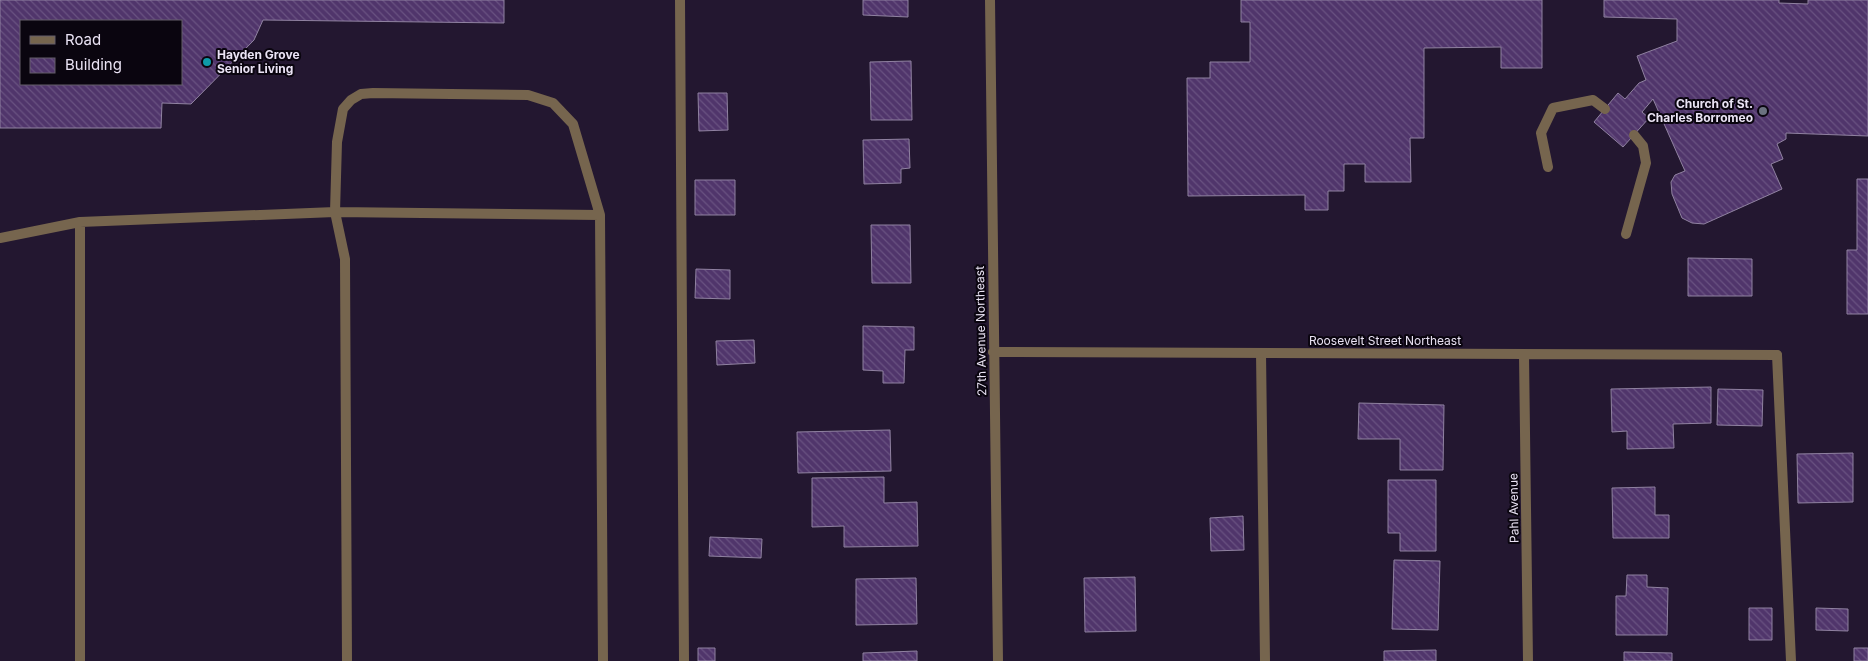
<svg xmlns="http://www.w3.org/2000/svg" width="1868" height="661" viewBox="0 0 1868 661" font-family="Inter,sans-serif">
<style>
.building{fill:url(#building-back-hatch);stroke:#9082a1;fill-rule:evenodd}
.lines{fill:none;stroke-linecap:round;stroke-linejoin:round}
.lane{stroke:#76654e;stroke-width:10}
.street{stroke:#76654e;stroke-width:10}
.culture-dot{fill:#0f9aa8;stroke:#0a050f;stroke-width:2}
.worship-dot{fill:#6b7280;stroke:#0a050f;stroke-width:2}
.labels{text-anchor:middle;stroke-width:4;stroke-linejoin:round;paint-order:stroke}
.poi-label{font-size:12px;font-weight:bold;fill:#eae3f4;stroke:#0a050f;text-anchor:start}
.street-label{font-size:12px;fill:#eae3f4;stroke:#0a050f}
</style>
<defs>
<pattern id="building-back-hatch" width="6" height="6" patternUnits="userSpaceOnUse" patternTransform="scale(1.25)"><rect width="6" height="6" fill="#50356b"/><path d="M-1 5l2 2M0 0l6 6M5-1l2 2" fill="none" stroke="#695281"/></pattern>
</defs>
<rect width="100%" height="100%" fill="#231730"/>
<path class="building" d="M0 0H504V23L263 20 254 40 191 104 162 103 161 128H0ZM21 21H181V84H21Z
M863 0H908V17L863 15Z
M1241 0H1542V68H1501V47L1424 48V138H1410L1411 182H1365V164H1344V191H1328V210H1305V195L1188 196 1187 78H1210V62H1250V22H1241Z
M1604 0H1779V3L1808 4V0H1868V136L1786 133V139L1777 144 1783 159 1771 164 1782 189 1704 224 1692 223 1682 218 1672 194 1671 182 1675 175 1685 171 1653 99 1642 112 1649 118 1623 147 1594 122 1618 93 1625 99 1639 83 1646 80 1637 56 1677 41V19L1604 17Z
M911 61 912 120H871L870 62Z
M698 93H727L728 130 699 131Z
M909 139 910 168 901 169V183L864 184 863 140Z
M1857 179H1868V314H1847V250H1857Z
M695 180H735V215H695Z
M871 225H910L911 283H872Z
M1688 258 1752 259V296H1688Z
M696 269 730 270V299L695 298Z
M863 326 914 327V350H905L904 383H883V371L863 370Z
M754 340 755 363 717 365 716 341Z
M1711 387V423L1673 424 1674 448 1627 449V431L1612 432 1611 389Z
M1718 389 1763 390 1762 426 1717 425Z
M1359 403 1444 405 1443 470H1400V439H1358Z
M890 430 891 471 798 473 797 432Z
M1853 453V502L1798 503 1797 454Z
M884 477V503L917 502 918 546 844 547V526L812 527V478Z
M1388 480H1436V551H1400V533H1388Z
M1655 487V515H1669V538H1613L1612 488Z
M1243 516 1244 550 1211 551 1210 518Z
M710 537 762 539 761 558 709 556Z
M1394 560 1440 561 1438 630 1392 629Z
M1627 575H1647V587L1668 588 1667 635H1616V596H1626Z
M1135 577 1136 631 1085 632 1084 578Z
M916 578 917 624 856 625V579Z
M1749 608H1772V640H1749Z
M1816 608 1848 609V631L1816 630Z
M698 648H715V661H698Z
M1854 648H1868V661H1854Z
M1436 650V661H1384V651Z
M917 651V661H863V653Z
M1624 652 1672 653V661H1624Z"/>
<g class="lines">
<path class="lane" d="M680 0 684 661
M1548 167 1541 133 1553 108 1593 100 1605 109
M80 222V661
M1626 234 1646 163 1643 146 1634 135
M0 238 80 222 335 212 600 215
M1261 353 1265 661
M1777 355 1791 661
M347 661 345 259 335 212 337 142 343 109 351 100 361 94 373 93 528 95 553 103 573 124 600 215 603 661"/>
<path class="street" d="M990 0 998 661
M993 352 1777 355
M1524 355 1528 661"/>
</g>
<circle class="culture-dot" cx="207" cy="62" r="5"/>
<circle class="worship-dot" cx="1763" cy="111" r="5"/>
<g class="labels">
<g class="poi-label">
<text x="217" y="59">Hayden Grove<tspan x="217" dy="14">Senior Living</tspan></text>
<text x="1753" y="108" text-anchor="end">Church of St.<tspan x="1753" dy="14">Charles Borromeo</tspan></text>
</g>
<g class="street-label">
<text transform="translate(981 331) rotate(-91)" y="4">27th Avenue Northeast</text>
<text x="1385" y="345">Roosevelt Street Northeast</text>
<text transform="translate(1514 508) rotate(-91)" y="4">Pahl Avenue</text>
</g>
</g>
<rect x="20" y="20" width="162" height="65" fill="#0a050f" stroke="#645e6b"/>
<rect x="30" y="36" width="25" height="8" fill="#76654e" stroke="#645e6b"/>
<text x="65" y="45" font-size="15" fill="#eae3f4">Road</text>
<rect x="30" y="58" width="25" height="15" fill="url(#building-back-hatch)" stroke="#645e6b"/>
<text x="65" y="70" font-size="15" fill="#eae3f4">Building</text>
</svg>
